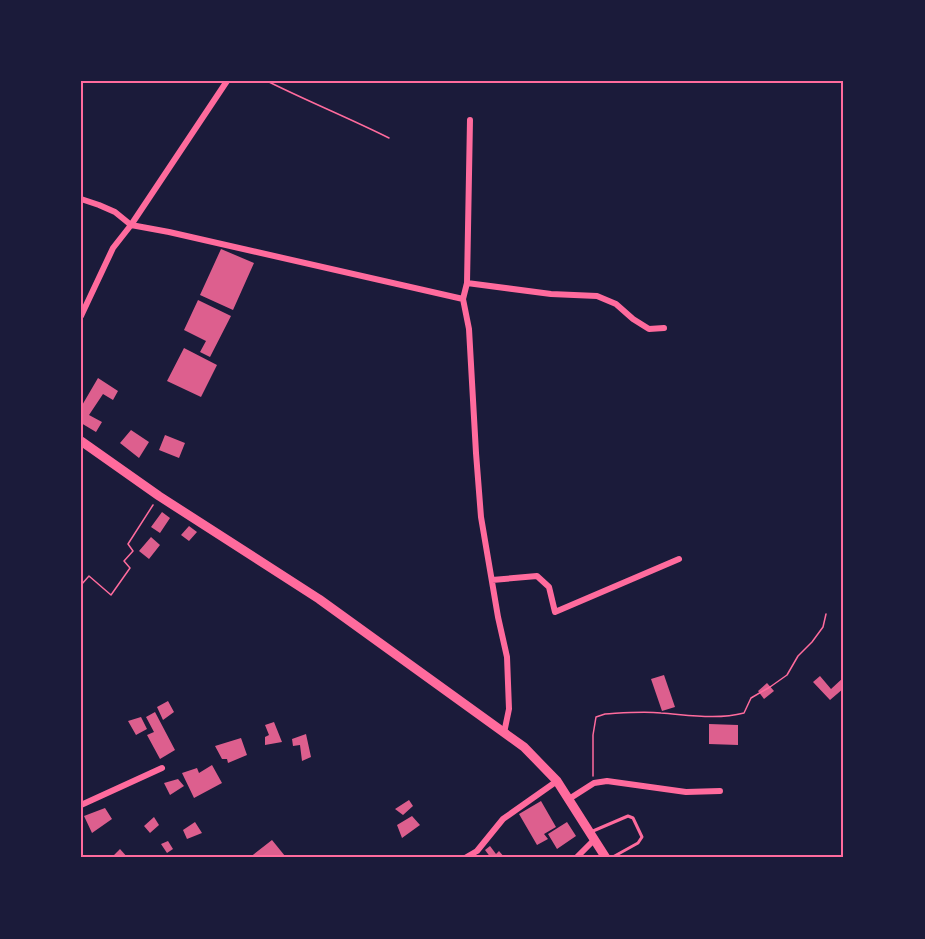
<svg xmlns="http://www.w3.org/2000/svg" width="925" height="939" viewBox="0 0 925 939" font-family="Figtree,sans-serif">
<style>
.building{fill:#dd5f8e}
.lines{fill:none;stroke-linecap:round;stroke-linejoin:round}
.path{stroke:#ff6b9d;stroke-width:1.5}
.service{stroke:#ff6b9d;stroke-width:3}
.minor{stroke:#ff6b9d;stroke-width:6}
.primary{stroke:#ff6b9d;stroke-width:9}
.neatline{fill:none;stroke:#ff6b9d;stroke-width:2}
</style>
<rect width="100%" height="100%" fill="#1b1b3a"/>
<path class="building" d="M221 249 254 263 233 310 200 295Z
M198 300 231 316 210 357 200 352 206 341 184 330Z
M184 348 217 365 201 397 167 381Z
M98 378 118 391 113 400 103 394 89 415 102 422 96 432 81 423V407Z
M131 430 149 442 139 458 120 443Z
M165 435 185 443 179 458 159 450Z
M162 512 170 518 160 533 151 527Z
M189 526 197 532 189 541 181 535Z
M151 537 160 545 149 559 139 551Z
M664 675 675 707 662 711 651 679Z
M820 676 831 689 844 677V688L830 700 813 682Z
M767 683 774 691 764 699 758 691Z
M168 701 174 712 163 720 157 707Z
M155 712 175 750 160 759 147 735 154 732 146 717Z
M141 717 147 729 136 735 128 721Z
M274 722 282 742 265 745V737L269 735 265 725Z
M709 724 738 725V745L709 744Z
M306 734 311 757 302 761 300 745 293 746 292 739Z
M241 738 247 755 228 763 227 759H222L215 746Z
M212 765 222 783 194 798 182 773 197 768 199 773Z
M178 779 184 786 170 795 164 783Z
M409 800 413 806 403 815 395 809Z
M541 801 556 827 544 834 548 839 537 845 519 814Z
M105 808 112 819 92 833 84 816Z
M412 816 420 825 402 838 397 825Z
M154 817 159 825 150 833 144 826Z
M195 822 202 833 187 839 183 830Z
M567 822 576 836 557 849 548 834Z
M272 840 285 856 284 858H272L270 856 268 858H249Z
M168 841 173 849 167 853 161 844Z
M490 846 496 854 499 851 505 858H491L485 850Z
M120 849 128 858H111Z"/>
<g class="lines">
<path class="path" d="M267 81C307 101 349 118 389 138
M81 585 89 576 111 595 130 568 124 561 133 551 128 544 153 505
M593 776V735L596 717 605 714C623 713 642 711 661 713 689 715 717 720 744 713L751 698 770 687 787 675 798 656 812 642 823 627 826 614"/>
<path class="service" d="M593 831 628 816 633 818 642 837 638 843 611 858"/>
<path class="minor" d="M470 120 467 283 463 299 469 329 476 453 481 517 498 617 507 657 509 709 504 733
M81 199 99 205 115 212 131 225 169 232 463 299
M467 283 551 294 597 296 616 304 633 319 649 329 664 328
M81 316 113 248 131 225 227 81
M492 580 537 576 549 587 555 612 679 559
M569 799 594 783 607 781 686 792 720 791
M81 805 162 768
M465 858 477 851 503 819 557 781
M576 858 595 839"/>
<path class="primary" d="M81 441 159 496 319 599 524 747 557 781 606 858"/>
</g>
<rect width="925" height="939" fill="none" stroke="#1b1b3a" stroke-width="165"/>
<rect x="82" y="82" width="760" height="774" class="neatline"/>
</svg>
